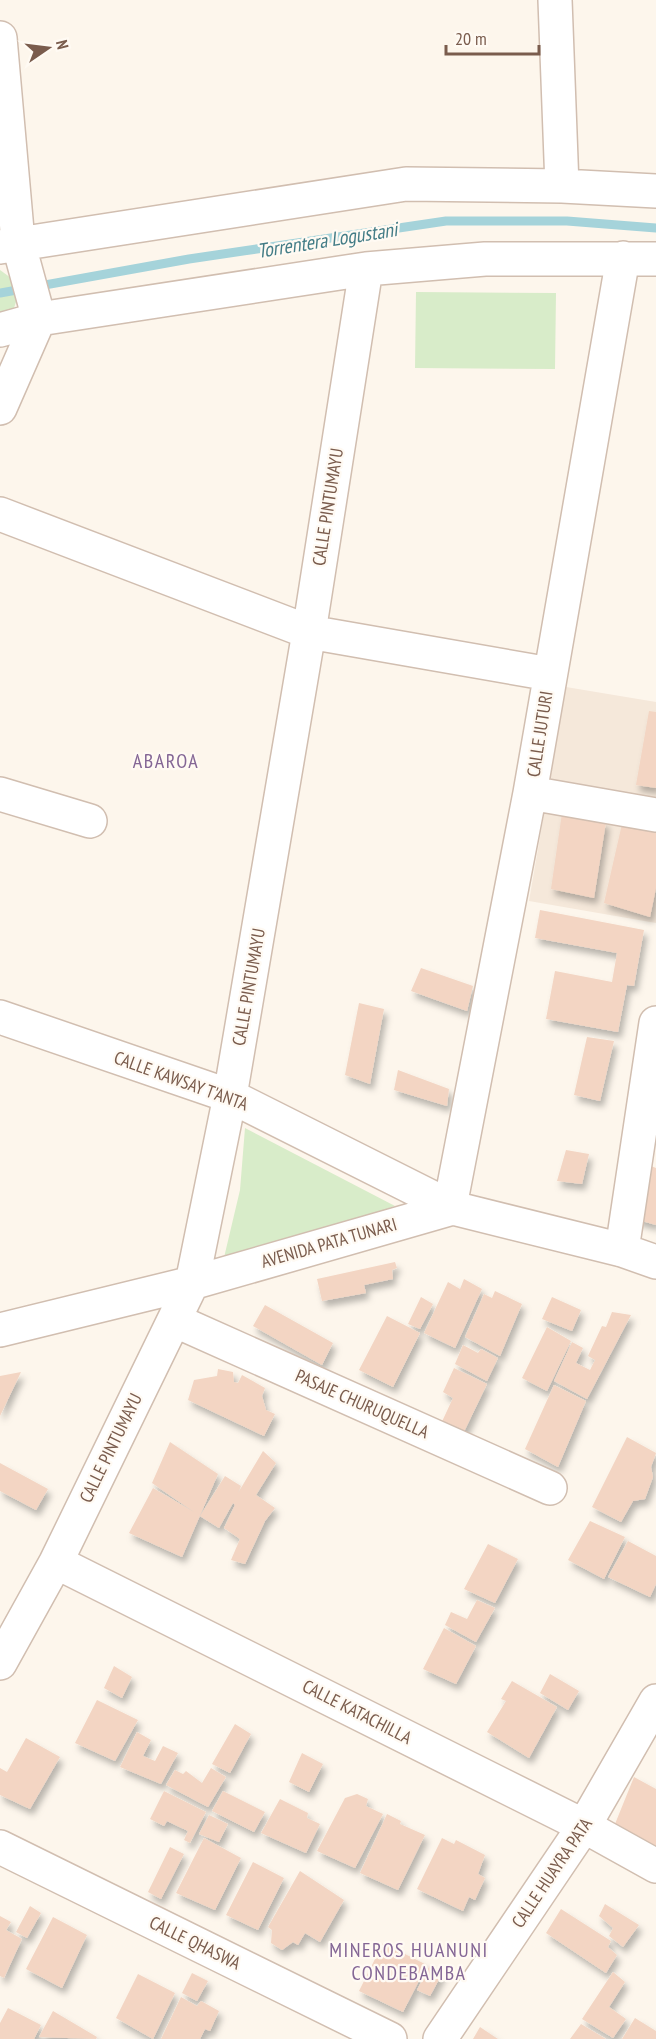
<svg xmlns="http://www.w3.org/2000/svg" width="656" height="2039" viewBox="0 0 656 2039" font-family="'PT Sans Narrow',sans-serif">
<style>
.residential{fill:#f5e8da}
.green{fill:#d8ecc9}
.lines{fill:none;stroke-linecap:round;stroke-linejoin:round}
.stream{stroke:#a5d3da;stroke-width:9}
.building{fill:#f3d5c3;filter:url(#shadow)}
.minor-casing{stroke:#d1beb0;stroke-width:36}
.minor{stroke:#fff;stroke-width:33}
.labels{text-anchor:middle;stroke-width:4.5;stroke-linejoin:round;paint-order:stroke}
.street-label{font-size:18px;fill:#7a5c4d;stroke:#fffaf3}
.water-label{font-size:20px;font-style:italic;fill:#437c86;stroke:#fffaf3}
.neighbourhood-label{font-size:20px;letter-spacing:1.5px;fill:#846695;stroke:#fffaf3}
</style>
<defs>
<filter id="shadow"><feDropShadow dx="3.5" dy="6" stdDeviation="3" flood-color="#0004"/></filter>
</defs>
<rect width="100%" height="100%" fill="#fdf6ec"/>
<path class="residential" d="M566 687 656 702V923L529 901Z"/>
<path class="green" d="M0 270 11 278 17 299 12 314 0 318Z
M416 292 556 293 555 369 415 368Z
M245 1128 395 1206 222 1266 240 1190Z"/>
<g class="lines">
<path class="stream" d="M0 293 189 259 446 221H567L656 228"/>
</g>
<path class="building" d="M649 711 656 712V788L636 785Z
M562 813 606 822 594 898 551 889Z
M622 824 656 831V888L650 917 604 903Z
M540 910 644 930 634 986 627 985 618 1032 546 1019 555 971 612 982 617 953 535 938Z
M421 968 473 986 467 1011 411 991Z
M359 1003 384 1009 370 1084 345 1075Z
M587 1037 614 1041 600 1101 574 1095Z
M398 1070 449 1089 447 1106 394 1090Z
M566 1150 589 1154 582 1184 557 1181Z
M651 1166 656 1168V1225L635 1219Z
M395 1262 397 1268 392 1270 393 1279 364 1285 366 1293 322 1301 317 1279Z
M464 1279 482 1289 455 1348 424 1333 448 1282 460 1289Z
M495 1291 522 1304 500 1356 465 1337 484 1294 492 1298Z
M421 1297 433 1304 420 1329 408 1324Z
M552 1297 581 1310 572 1331 542 1319Z
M265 1305 333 1343 322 1365 253 1326Z
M612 1312 631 1315 587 1399 554 1381 572 1342 583 1348 576 1363 590 1370 595 1360 588 1356 602 1326 606 1327Z
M387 1316 420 1333 393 1387 359 1370Z
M547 1327 571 1341 547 1391 522 1378Z
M463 1345 478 1353 481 1349 498 1358 487 1381 455 1364Z
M454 1368 487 1384 460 1440 439 1428 453 1398 443 1392Z
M218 1369 233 1372 234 1382 238 1383 242 1375 265 1388 262 1396 266 1410 275 1414 264 1436 188 1400 194 1380 217 1376Z
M21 1372 0 1416V1376Z
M554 1385 586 1401 558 1467 525 1449Z
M627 1437 656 1453 651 1467 653 1477 645 1499 633 1501 621 1522 592 1507Z
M170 1442 218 1474 182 1557 129 1533 153 1488 194 1512 152 1483Z
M263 1451 276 1463 256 1495 275 1508 265 1521 245 1564 231 1560 240 1539 224 1528 235 1505 233 1503 219 1528 200 1516 225 1476 241 1486 238 1493Z
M0 1463 48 1489 36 1510 0 1491Z
M590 1521 625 1537 604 1579 568 1560Z
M628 1541 656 1556V1584L650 1597 608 1577Z
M488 1544 518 1559 495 1603 464 1589Z
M477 1600 495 1608 476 1642 445 1625 451 1612 467 1619Z
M444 1628 476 1646 456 1684 423 1669Z
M114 1666 132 1677 122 1698 104 1688Z
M550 1674 579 1691 568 1710 540 1693Z
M512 1681 557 1707 529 1758 487 1732 506 1701 501 1699Z
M97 1700 138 1720 115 1761 75 1743Z
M235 1724 251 1734 230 1773 212 1764Z
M137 1732 151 1740 143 1756 155 1761 163 1746 178 1753 161 1784 120 1767Z
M26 1738 60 1757 30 1809 0 1795V1768L7 1772Z
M302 1753 323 1764 309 1792 289 1782Z
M211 1768 226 1777 208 1807 166 1785 175 1770 183 1774 186 1771 202 1783Z
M634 1777 656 1789V1847L615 1824Z
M164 1791 206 1812 190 1843 184 1840 188 1831 167 1821 164 1826 150 1819Z
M223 1791 265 1812 254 1832 212 1811Z
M357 1794 368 1799 366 1806 383 1814 355 1868 317 1851 345 1798Z
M280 1799 308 1813 307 1818 320 1824 306 1853 261 1833Z
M387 1814 401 1821 400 1824 425 1835 398 1890 360 1873Z
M209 1815 228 1824 219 1842 199 1834Z
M204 1838 241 1858 215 1910 176 1893Z
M442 1838 454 1844 456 1840 485 1855 478 1874 485 1878 475 1900 469 1897 463 1911 417 1889Z
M170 1847 184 1854 161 1899 148 1892Z
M253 1862 284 1878 258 1930 226 1915Z
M300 1871 344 1900 320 1942 305 1933 298 1945 293 1942 282 1950 271 1943 272 1930 268 1927Z
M605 1904 639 1925 623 1947 609 1936 613 1928 599 1916Z
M30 1906 41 1913 27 1938 16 1932Z
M561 1909 611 1941 608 1947 617 1955 606 1973 546 1933Z
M0 1916 11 1922 6 1930 22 1939 4 1978 0 1976Z
M53 1917 87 1935 62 1988 26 1969Z
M383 1943 427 1965 403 2012 359 1991Z
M430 1965 443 1972 430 1996 417 1990Z
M613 1972 625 1982 609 2007 626 2019 613 2038 582 2019Z
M192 1973 208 1981 197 2001 182 1993Z
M138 1974 175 1993 153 2039 116 2018Z
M181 1997 197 2006 201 2001 219 2011 210 2031 205 2029 200 2039H161Z
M8 2008 41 2025 34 2039H0V2023Z
M53 2011 97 2037 96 2039 39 2037Z
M635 2018 656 2031V2039H622Z
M581 2024 606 2039H570Z
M480 2027 498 2039H473Z"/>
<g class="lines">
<defs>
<path id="minor" d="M555 0 562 186
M0 38 18 242 39 319
M0 247 406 184 562 186 656 191
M0 330 39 319 366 269 485 259H656
M0 408 39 319
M0 514 309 632 550 674
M530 793 656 815
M0 794 90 821
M0 1017 230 1096 453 1208
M453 1208 451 1201 530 793 623 258
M622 1250 656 1023
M174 1320 550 1488
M0 1330 192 1283 453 1208 622 1250 656 1262
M56 1562 584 1826 656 1866
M0 1663 56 1562 192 1283 230 1096 309 632 366 269
M0 1847 390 2039
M440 2039 584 1826 656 1701"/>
</defs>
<use href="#minor" class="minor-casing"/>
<use href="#minor" class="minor"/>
</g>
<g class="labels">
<g class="street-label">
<text transform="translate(328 507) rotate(-81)" y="6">CALLE PINTUMAYU</text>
<text transform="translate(540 734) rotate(-81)" y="6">CALLE JUTURI</text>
<text transform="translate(249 987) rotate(-80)" y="6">CALLE PINTUMAYU</text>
<text transform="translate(181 1081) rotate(20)" y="6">CALLE KAWSAY T'ANTA</text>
<text transform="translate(329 1243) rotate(-16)" y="6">AVENIDA PATA TUNARI</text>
<text transform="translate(362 1404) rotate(24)" y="6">PASAJE CHURUQUELLA</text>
<text transform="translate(111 1448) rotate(-64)" y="6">CALLE PINTUMAYU</text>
<text transform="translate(357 1712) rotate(27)" y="6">CALLE KATACHILLA</text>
<text transform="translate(552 1873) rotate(-56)" y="6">CALLE HUAYRA PATA</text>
<text transform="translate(195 1943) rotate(26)" y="6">CALLE QHASWA</text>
</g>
<g class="water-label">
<text transform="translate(327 240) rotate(-9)" y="7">Torrentera Logustani</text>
</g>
<g class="neighbourhood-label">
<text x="166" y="768">ABAROA</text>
<text x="409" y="1957">MINEROS HUANUNI<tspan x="409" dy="23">CONDEBAMBA</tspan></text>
</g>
</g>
<g transform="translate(48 48) rotate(76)" stroke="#fffaf3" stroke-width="4.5" paint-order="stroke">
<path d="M0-4.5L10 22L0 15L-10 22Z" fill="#7a5c4d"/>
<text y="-9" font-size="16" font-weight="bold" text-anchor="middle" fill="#7a5c4d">N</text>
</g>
<path d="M446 45v9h93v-9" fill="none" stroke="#7a5c4d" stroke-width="3"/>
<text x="455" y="45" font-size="18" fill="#7a5c4d" stroke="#fffaf3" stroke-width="4.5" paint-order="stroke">20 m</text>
</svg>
